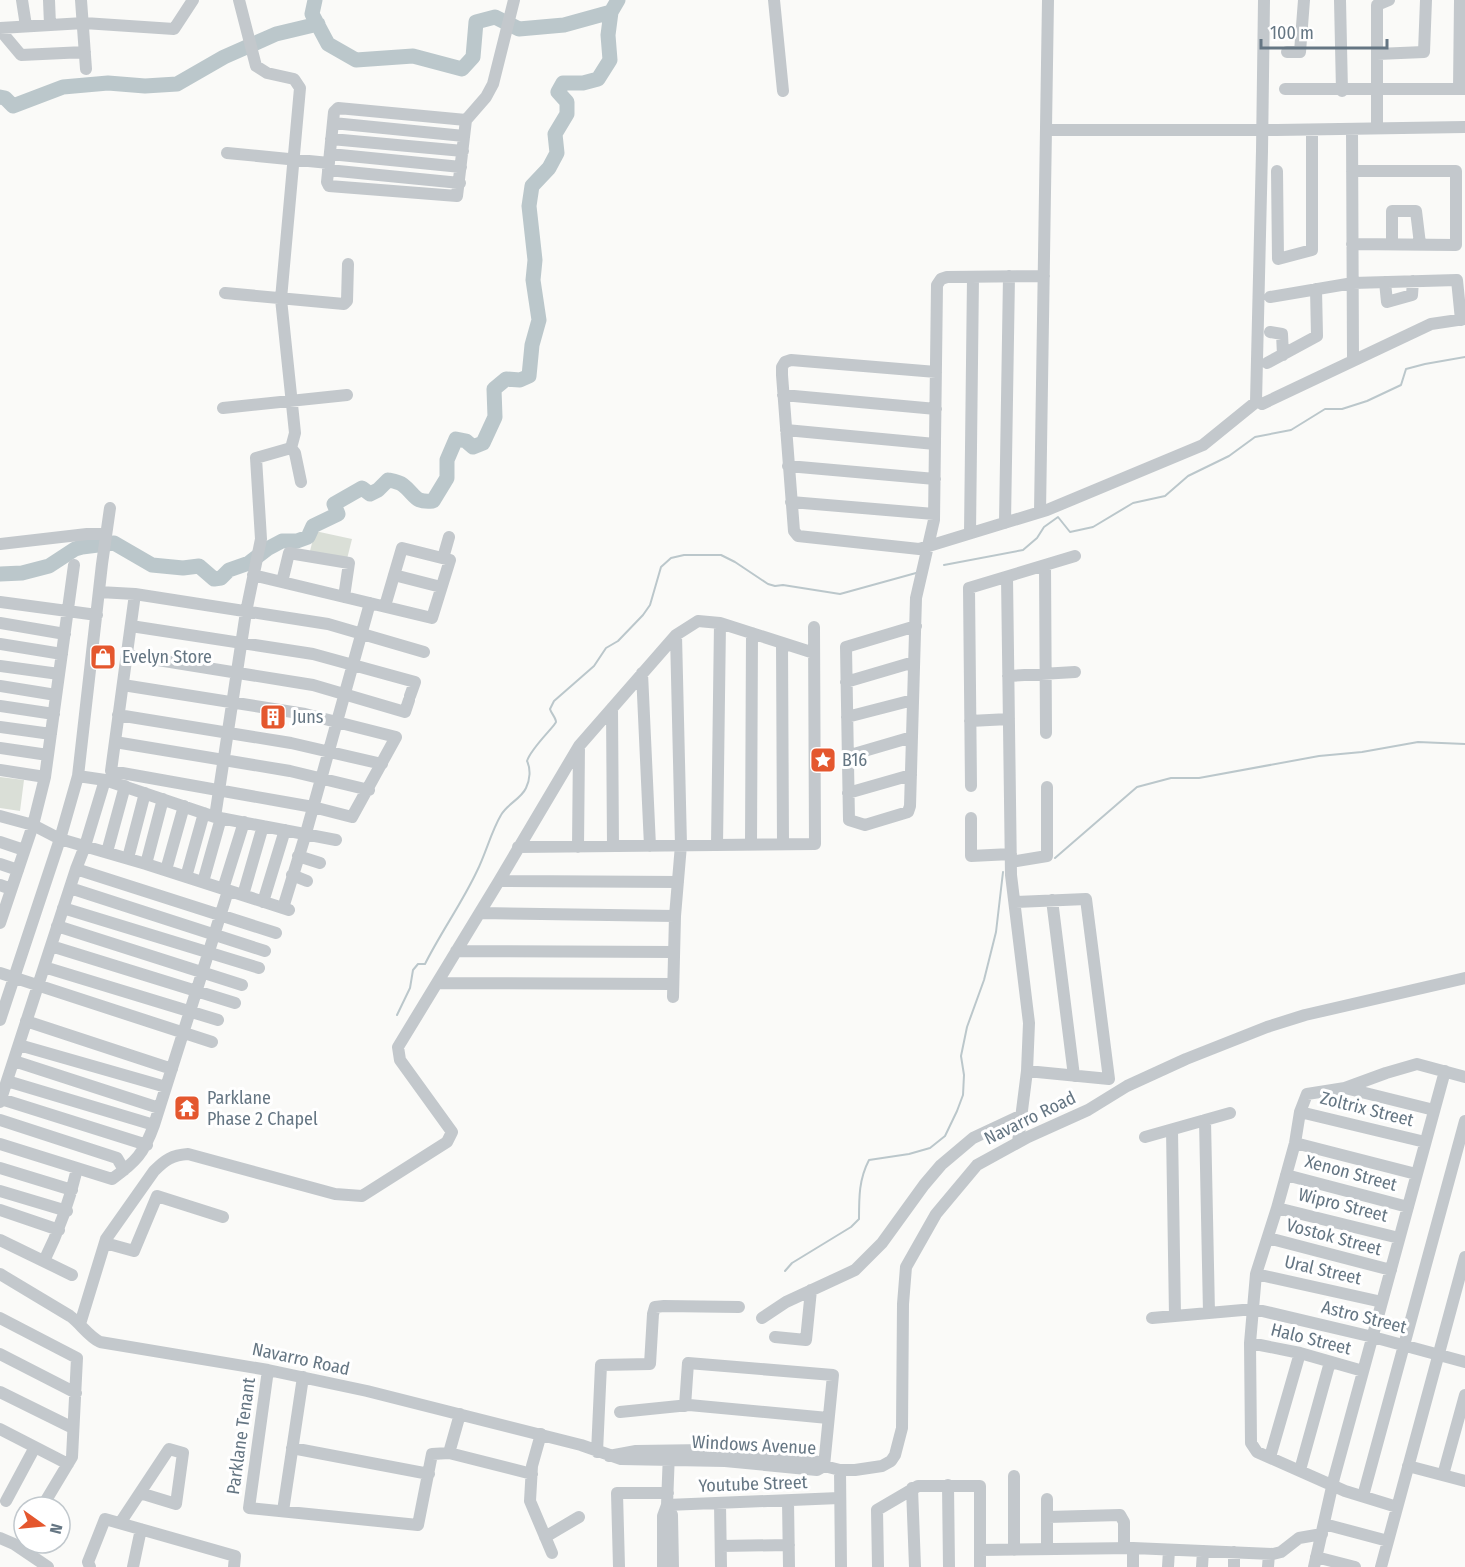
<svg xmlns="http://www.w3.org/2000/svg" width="1465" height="1567" viewBox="0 0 1465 1567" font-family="'Fira Sans Condensed',sans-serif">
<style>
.green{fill:#dadfd7}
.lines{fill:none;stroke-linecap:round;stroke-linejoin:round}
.stream{stroke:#bbc7cb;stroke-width:2}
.river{stroke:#bbc7cb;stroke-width:15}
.minor{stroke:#c3c8cc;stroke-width:12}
.labels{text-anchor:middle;stroke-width:6;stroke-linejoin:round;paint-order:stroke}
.poi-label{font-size:18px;fill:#657683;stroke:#fff;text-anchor:start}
.street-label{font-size:18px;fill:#657683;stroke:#fff}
</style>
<rect width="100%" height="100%" fill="#fafaf8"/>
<path class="green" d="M315 531 352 539 347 559 310 551Z
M0 777 24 780 20 811 0 808Z"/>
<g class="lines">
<path class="stream" d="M944 565 1023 550 1037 538 1044 527 1058 517 1070 532 1093 527 1133 503 1165 496 1188 476 1229 456 1255 437 1291 430 1325 409H1342L1367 401 1401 385 1406 369 1425 364 1465 357
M1055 858 1137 787 1171 778H1199L1319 756 1362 752 1418 742 1465 744
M397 1015 410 988 413 970 418 964H425C441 932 462 903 477 871 486 853 491 832 501 815 507 804 521 799 526 788 530 780 531 769 527 761 531 748 555 726 556 722 556 718 551 713 550 709L554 701 594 666 606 648 618 641 643 615 650 605 661 567 671 558 684 555H721L735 562 768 584 775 586 783 585 840 594 916 573
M785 1271 792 1263 851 1227 859 1219C859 1197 859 1179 869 1160L909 1154 930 1148 945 1136 957 1111 963 1095 964 1075 961 1056 967 1027 984 980 996 932 1003 872"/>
<path class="river" d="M315 0 312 14 328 44 356 60 413 56 462 69 473 57 476 22 495 17 519 29 564 25 611 12 618 0
M0 97 5 98 13 106 63 87 108 83 145 86 177 84 224 57 276 34 318 24
M0 574 22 573 49 566 75 549 82 547 114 543 152 565 183 568 199 566 214 579 221 578 229 570 249 563 267 549 282 541H297L308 537 313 526 338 514 334 504 362 488 370 494 378 490 388 480C393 481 399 482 403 485 416 495 414 503 433 501L447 478V460L456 439 466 441 473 447 483 443 495 417 494 389 506 379 520 380 529 376 532 345 539 320 533 280 535 260 529 206 532 186 549 168 557 153 555 134 567 114V102L558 92 563 83H583L598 79 610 60 608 35 611 12"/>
<path class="minor" d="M22 0 26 26
M49 0 50 25
M81 0 86 69
M774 0 783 91
M1340 0 1342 91
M0 28 84 23 174 29 193 0
M0 30 21 55 85 52
M1287 52H1300L1304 0
M1377 54 1424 52 1426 0
M1285 89H1465
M1459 89 1460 0
M338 108 466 120 457 196 329 186 327 182 334 112Z
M466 120 486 97 493 84 514 0
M333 123 464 136
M1377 128V5L1389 0
M1352 129 1353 359
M1046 130H1277L1465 127
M331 139 463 151
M227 153 329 163
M330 154 461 167
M328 170 460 183
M1277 171 1278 259 1312 250V130
M1352 171H1456V245L1352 244
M1392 244V211H1416L1420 244
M1385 282 1387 302 1412 295 1413 281
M225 293 344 304 347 301 348 264
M1270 297 1353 283 1457 280 1461 320
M1270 332 1282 334 1283 355
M1267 363 1317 336 1316 289
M936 372 791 360 785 362 782 367V375L794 531 798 536 919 549 1047 510 1203 445 1256 402 1262 151 1264 0
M783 395 936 409
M1262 404 1431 324 1465 319
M223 408 347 395
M786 430 935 444
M291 448 295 453 301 482
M788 466 935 479
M791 502 934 514
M1040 512 1048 0
M1005 523 1009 276
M970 533 973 277
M0 544 87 534H106
M443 558 449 537
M1045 565 1046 733
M253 575 432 618 450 560 402 548 385 606
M394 575 441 587
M1007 577 1011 875 1029 1023 1027 1071 1018 1142
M282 582 289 553 349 563 344 597
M99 592 135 594 328 624 424 652
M0 602 97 615
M0 623 65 634
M131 626 313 654 415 682 410 696
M916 626 846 647 849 820 865 825 908 812 910 806 916 598 934 520 937 285 941 279 947 277 1044 276
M782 643 783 844
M0 644 62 654
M127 655 313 685 405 712 409 700
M0 666 59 674
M642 673 650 846
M1008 676 1075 672
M846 682 914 662
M123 685 305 714 396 737 352 817 313 807 111 771 135 594
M0 686 56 695
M0 706 54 714
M612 708 613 846
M118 715 291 743 382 764
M847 717 913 700
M970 721 1009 719
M0 727 51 734
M115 742 290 771 369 790
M0 748 48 755
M847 756 912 737
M0 770 45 777
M78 776 105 780 215 817 336 840
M971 786 969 588 1075 556
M848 793 911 775
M0 816 33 825 60 839 146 864 289 910
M215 817 246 612 261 539 256 458 291 448 295 433 281 299 300 88 294 79 267 73 256 66 239 0
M971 818V856L1011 854
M0 842 24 850
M751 844 752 633
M717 845 720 623
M518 847 815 844 814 627
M578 847 579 746
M107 852 125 786
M298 856 320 863
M128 858 145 793
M1011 862 1047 856V787
M0 864 18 870
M146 864 163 799
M76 869 276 933
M166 870 184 806
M292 875 307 881
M186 877 204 813
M499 881 678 882
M203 882 221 818
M0 885 11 889
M70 888 265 951
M223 889 244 822
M243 895 263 826
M1052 900 1074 1076
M263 902 285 830
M1015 902 1086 899 1109 1079 1027 1071
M63 908 259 968
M283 908 306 833 370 603
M480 913 675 916
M0 923 33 825 45 777 74 565
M57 926 242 985
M51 946 235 1003
M456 951 674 952
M44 967 218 1020
M0 973 212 1042
M437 983 673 984
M673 997 675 916 681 845 676 635
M0 1020 60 839 78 776 102 564 110 508
M26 1021 172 1069
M19 1045 166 1087
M14 1061 159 1108
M7 1081 154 1125
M1345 1088 1434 1110
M1 1099 147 1145
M0 1102 76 869 85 846 105 780
M1300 1112 1425 1142
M0 1120 117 1158 124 1170
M1205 1120 1209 1313
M1172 1130 1175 1316
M1145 1137 1230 1113
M1295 1143 1416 1174
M0 1144 112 1179C136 1162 144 1153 154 1125L228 891
M0 1168 72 1190
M1286 1175 1408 1207
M0 1191 67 1211
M1277 1208 1399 1238
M0 1210 59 1230
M1268 1238 1391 1270
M0 1240 72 1275
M105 1243 134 1251 157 1196 223 1217
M44 1261C60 1229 69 1203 77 1169
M0 1274 70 1316C81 1324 88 1336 100 1342L268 1370 367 1391 581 1445 621 1459 725 1461 817 1470 824 1466
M1256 1274 1382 1302
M0 1318 77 1358 72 1457 42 1507
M762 1318 786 1302 855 1270 882 1243 924 1185 941 1165 973 1138 1022 1115
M1152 1318 1254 1309 1373 1337 1465 1362
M80 1324 106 1239 154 1171C165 1160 172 1155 188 1154L335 1194 362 1196 447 1142 452 1132 400 1060 398 1047 499 881 579 746 676 635 698 621 720 623 814 653
M775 1337 806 1340 811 1290
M1250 1343 1300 1353 1363 1371
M0 1354 76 1393
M268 1370 249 1508 418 1525 432 1454 449 1453
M0 1392 73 1428
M685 1406 688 1363 833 1375 824 1466
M620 1412 689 1405 828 1418
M460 1414 449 1453 532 1474
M0 1429 68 1464
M541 1434 532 1466 530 1501 552 1553
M292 1448 429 1474
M597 1452 601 1365 650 1364 653 1314 655 1307 664 1306 739 1307
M609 1456 636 1451 705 1450 790 1457 818 1462 824 1466 840 1470H855L882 1466 891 1461 895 1455 902 1428 903 1304 906 1267 936 1214 977 1165 1028 1137 1088 1110 1127 1086 1186 1059 1267 1027 1305 1015 1465 978
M1270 1457 1300 1353
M1408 1466 1465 1481
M840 1470 841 1567
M1300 1470 1330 1362
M1443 1475 1465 1395
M1014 1476V1550
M948 1485 949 1567
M912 1488 915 1567
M1363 1496 1465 1121
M6 1501 35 1447
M788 1501 789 1567
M720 1504 721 1567
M667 1505 839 1498
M667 1505 672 1515 673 1567
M1397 1507 1345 1491 1257 1452 1251 1443 1250 1343 1256 1274 1277 1208 1295 1143 1300 1112 1307 1094 1345 1088 1386 1073 1417 1064 1465 1077
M283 1511 303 1377
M1048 1517 1120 1515 1124 1522V1548
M120 1523 169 1449 183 1453 176 1504 140 1493
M1324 1524 1388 1541
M545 1537 579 1517
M0 1538 14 1544 48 1567
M721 1546 789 1545
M1047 1549V1499
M980 1550 1133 1548 1273 1554 1281 1552 1299 1538 1322 1534
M1316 1557 1355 1567
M90 1567 88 1562 105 1519 235 1556 234 1567
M133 1567 141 1529
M619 1567 617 1493H668
M663 1567V1516L667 1505 669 1452
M878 1567 877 1510 918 1486H980V1567
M1133 1567V1548
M1168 1567 1169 1550
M1202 1567 1203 1551
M1234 1567V1552
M1268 1567 1269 1554
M1314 1567 1334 1478 1445 1071
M1381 1567 1465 1257"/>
</g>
<defs>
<symbol id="shop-square" viewBox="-11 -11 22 22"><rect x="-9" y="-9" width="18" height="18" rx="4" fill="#e4572e" stroke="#fff"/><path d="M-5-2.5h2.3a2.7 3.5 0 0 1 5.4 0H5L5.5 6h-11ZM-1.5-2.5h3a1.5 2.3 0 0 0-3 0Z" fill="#fff"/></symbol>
<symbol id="building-square" viewBox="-11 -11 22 22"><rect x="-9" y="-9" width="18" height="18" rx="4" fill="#e4572e" stroke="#fff"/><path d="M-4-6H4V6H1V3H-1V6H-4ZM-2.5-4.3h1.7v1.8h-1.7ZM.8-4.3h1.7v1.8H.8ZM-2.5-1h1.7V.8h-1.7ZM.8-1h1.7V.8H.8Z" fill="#fff"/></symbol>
<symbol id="sight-square" viewBox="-11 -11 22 22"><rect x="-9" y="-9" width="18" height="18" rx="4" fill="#e4572e" stroke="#fff"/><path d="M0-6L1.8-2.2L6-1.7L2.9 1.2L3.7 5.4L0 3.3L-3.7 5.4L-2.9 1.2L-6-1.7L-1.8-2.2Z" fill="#fff"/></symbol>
<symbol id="temple-square" viewBox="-11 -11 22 22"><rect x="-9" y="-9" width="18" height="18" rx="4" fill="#e4572e" stroke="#fff"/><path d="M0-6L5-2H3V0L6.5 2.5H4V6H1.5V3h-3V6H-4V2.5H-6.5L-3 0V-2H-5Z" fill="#fff"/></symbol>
</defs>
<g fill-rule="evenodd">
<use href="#shop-square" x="88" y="642" width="30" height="30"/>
<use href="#building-square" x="258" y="702" width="30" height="30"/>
<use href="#sight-square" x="808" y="745" width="30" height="30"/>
<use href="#temple-square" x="172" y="1093" width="30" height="30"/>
</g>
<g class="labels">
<g class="poi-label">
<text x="122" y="663">Evelyn Store</text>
<text x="292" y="723">Juns</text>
<text x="842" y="766">B16</text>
<text x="207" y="1104">Parklane<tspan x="207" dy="21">Phase 2 Chapel</tspan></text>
</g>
<g class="street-label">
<text transform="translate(1367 1109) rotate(14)" y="6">Zoltrix Street</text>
<text transform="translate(1030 1118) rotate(-26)" y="6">Navarro Road</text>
<text transform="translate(1351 1173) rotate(15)" y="6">Xenon Street</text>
<text transform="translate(1343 1205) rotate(14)" y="6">Wipro Street</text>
<text transform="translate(1334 1237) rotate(15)" y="6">Vostok Street</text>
<text transform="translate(1323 1270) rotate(13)" y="6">Ural Street</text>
<text transform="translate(1364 1317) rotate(14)" y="6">Astro Street</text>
<text transform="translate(1311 1339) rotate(14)" y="6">Halo Street</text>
<text transform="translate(301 1359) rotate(12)" y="6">Navarro Road</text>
<text transform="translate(241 1436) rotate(-82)" y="6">Parklane Tenant</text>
<text transform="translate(754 1445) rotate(3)" y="6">Windows Avenue</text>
<text transform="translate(753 1484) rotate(-2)" y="6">Youtube Street</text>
</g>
</g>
<g transform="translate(42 1525) rotate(105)"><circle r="28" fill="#ffffff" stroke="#c1c8cd" stroke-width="1.5"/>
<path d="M0-4.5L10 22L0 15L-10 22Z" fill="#e4572e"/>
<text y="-9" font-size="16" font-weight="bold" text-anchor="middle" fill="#657683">N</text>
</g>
<path d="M1261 39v9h126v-9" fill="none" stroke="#657683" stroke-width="3"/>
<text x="1270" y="39" font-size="18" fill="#657683" stroke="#ffffff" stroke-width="4.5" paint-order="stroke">100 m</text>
</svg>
